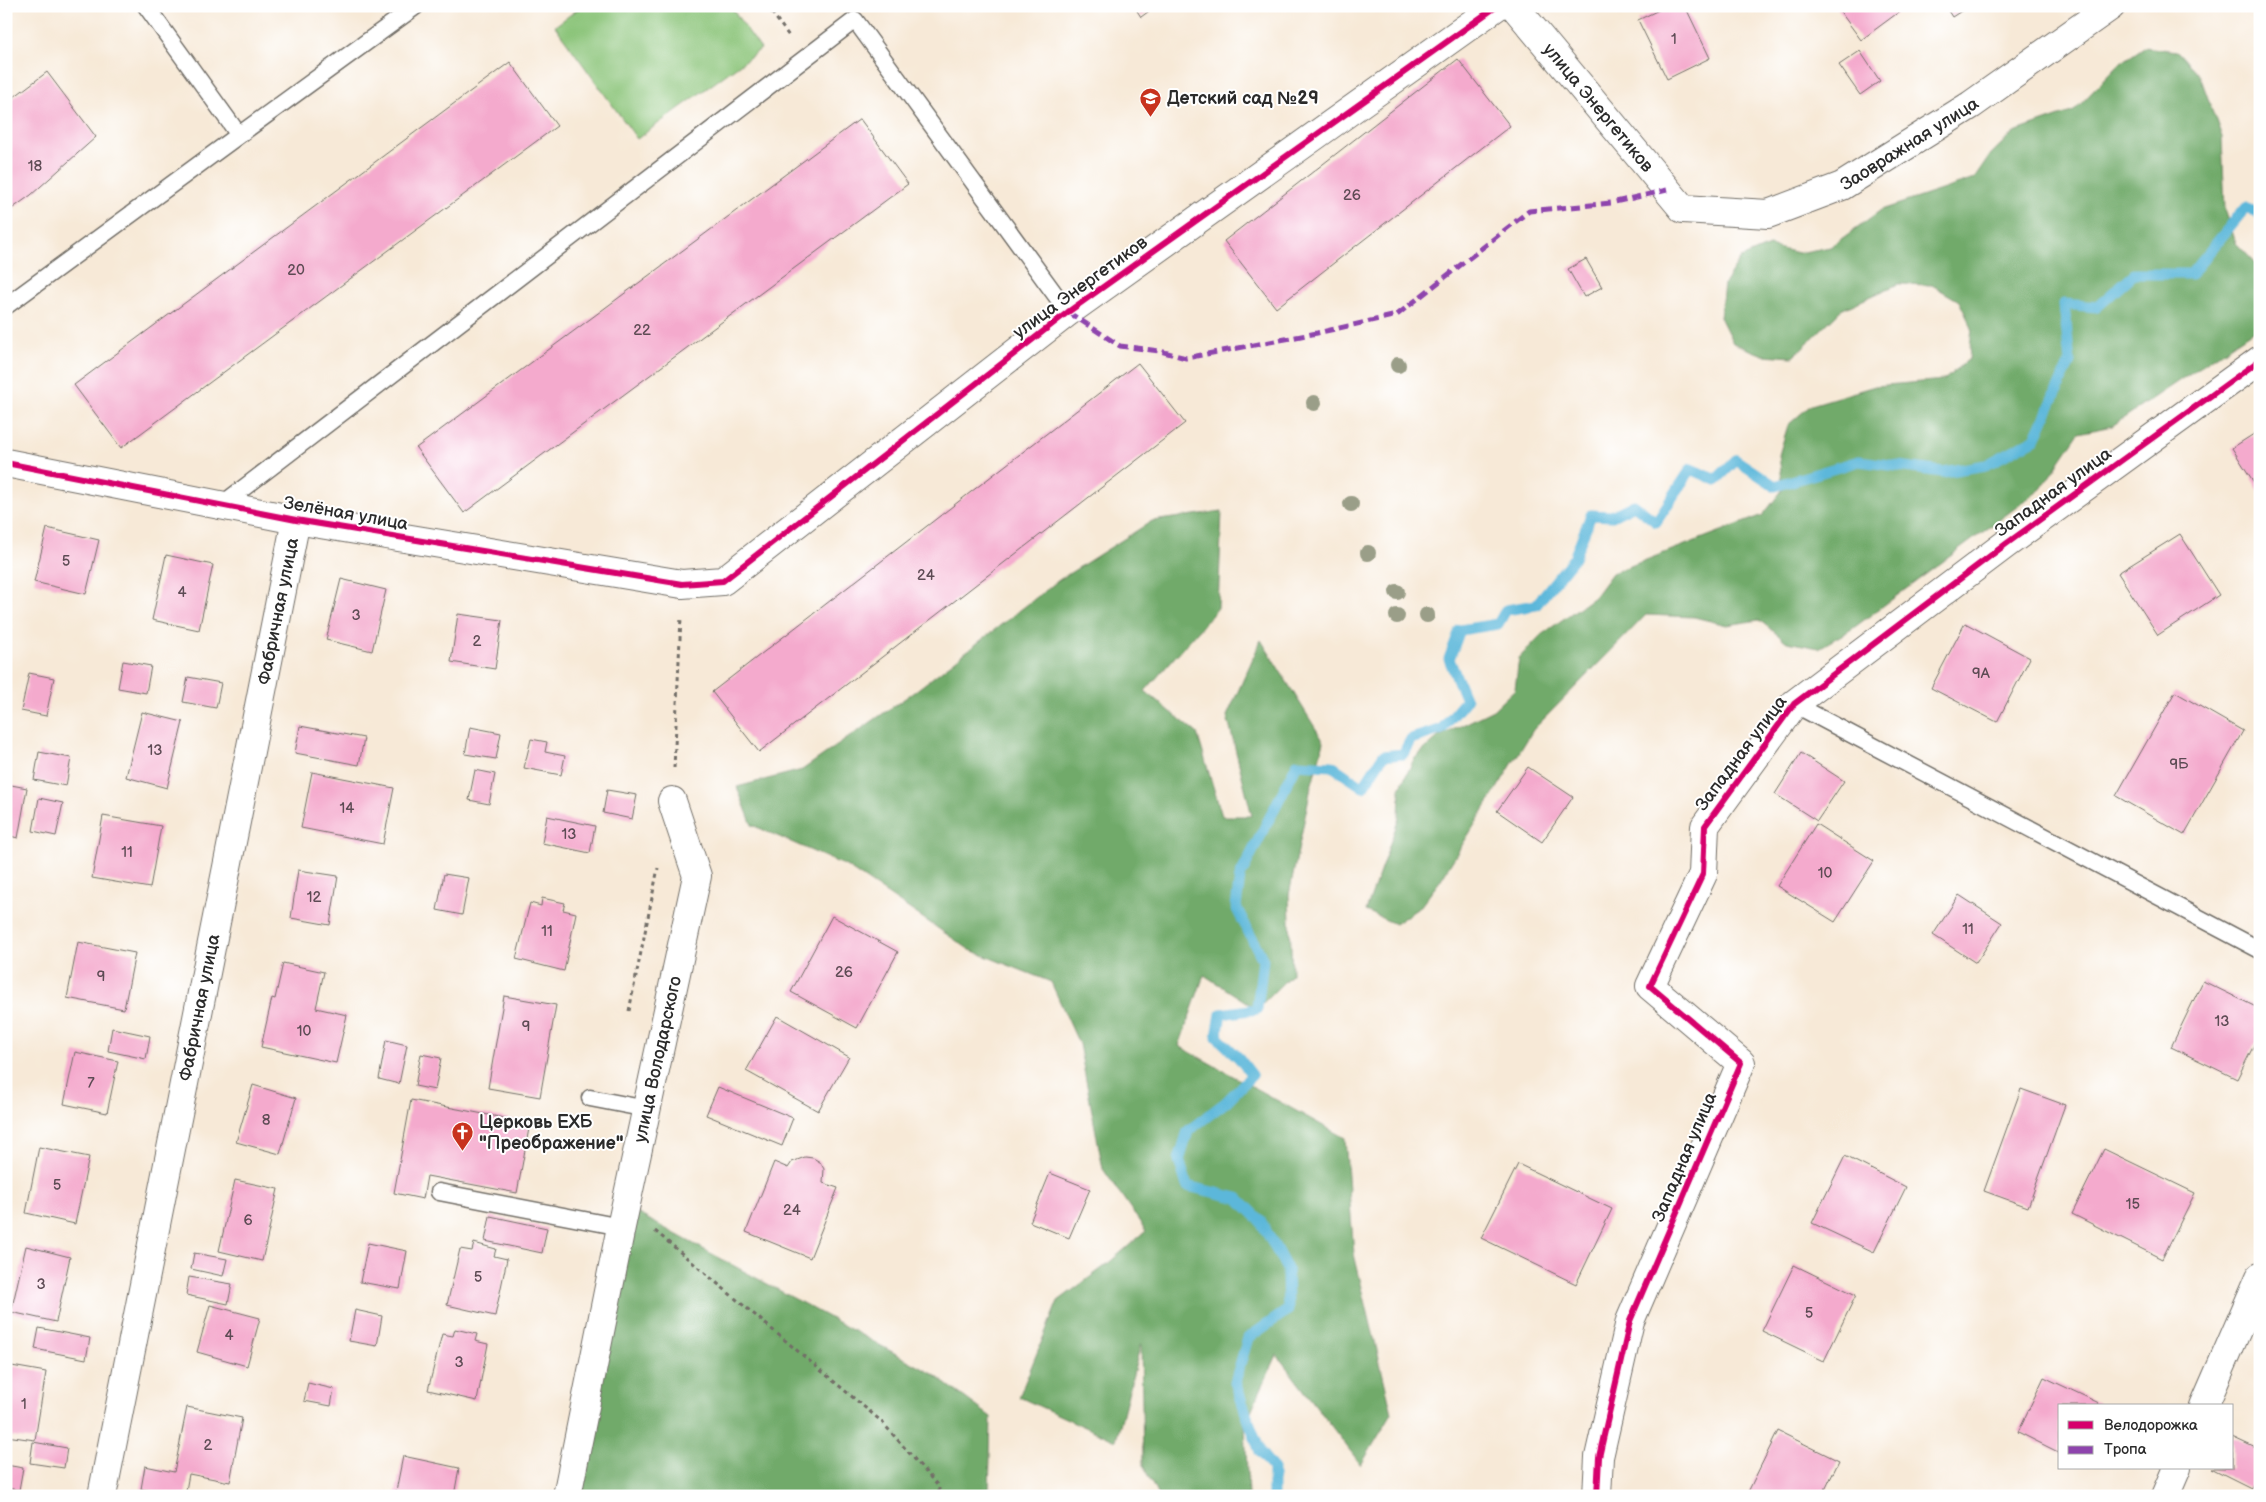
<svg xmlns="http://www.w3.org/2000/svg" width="2266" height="1502" viewBox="0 0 2266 1502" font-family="'Balsamiq Sans',sans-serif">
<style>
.green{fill:#8cc57a;stroke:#5c7852}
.forest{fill:#71aa6a;stroke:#4e6a4a}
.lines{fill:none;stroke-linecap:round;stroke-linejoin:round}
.stream{stroke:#5cb7da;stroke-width:11}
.building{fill:#f4aacd}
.lane-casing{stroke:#726e67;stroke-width:19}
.street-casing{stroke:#726e67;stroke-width:30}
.path{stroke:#726e67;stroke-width:3;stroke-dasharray:4 4;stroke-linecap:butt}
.lane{stroke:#fff;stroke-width:16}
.street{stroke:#fff;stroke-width:28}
.quiet{stroke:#8e44ad;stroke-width:5;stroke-dasharray:10 5;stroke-linecap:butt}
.cycleway-casing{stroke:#fff;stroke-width:9}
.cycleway{stroke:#d6006c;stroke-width:6}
.tree{fill:#9a9e88}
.labels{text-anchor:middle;stroke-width:4;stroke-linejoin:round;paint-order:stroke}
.number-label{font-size:15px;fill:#5d4b54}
.poi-label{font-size:18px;font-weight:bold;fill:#2b2b2b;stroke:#fff;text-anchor:start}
.street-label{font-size:18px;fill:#2b2b2b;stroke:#fff}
</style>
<rect width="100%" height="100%" fill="#fff"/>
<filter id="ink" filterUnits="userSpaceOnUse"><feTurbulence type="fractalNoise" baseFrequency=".02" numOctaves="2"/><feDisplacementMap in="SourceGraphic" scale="10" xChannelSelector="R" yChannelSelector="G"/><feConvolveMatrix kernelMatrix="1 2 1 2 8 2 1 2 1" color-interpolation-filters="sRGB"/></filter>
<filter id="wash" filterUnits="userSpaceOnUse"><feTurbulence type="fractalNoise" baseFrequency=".0096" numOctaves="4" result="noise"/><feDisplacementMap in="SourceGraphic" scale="20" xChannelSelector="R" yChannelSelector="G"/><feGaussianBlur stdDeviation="1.12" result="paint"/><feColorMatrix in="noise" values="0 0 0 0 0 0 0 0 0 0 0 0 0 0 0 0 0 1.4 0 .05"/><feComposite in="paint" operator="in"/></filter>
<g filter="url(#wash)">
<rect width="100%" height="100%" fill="#f7e9d7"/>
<path class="green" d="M582 6H730L761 49 637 139 555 26Z"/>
<path class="forest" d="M2144 47 2177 51 2200 76 2222 137 2225 209 2236 243 2260 268V326L2112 426 2079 433 2041 489 1852 629 1819 648 1787 642 1759 620 1727 625 1694 617 1646 615 1533 730 1440 881 1420 907 1395 924 1366 911 1399 818 1400 788 1414 759 1438 737 1493 710 1515 689 1519 658 1541 635 1594 597 1612 573 1763 515 1783 489 1779 455 1788 425 1811 405 1875 386 1944 380 1969 359 1972 328 1959 301 1932 285 1898 284 1841 310 1793 357 1763 355 1733 343 1720 317 1724 284 1741 258 1769 246 1798 253 1830 247 1881 210 1974 179 1991 154 2014 132 2074 111 2118 65Z
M1222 511 1218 608 1145 691 1197 733 1222 816H1252L1227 716 1261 640 1324 742 1311 787 1289 895 1292 974 1257 1009 1204 975 1179 1046 1345 1138 1354 1254 1392 1413 1361 1465 1277 1355 1245 1424 1248 1496H1158L1143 1465 1141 1343 1116 1441 1019 1397 1058 1301 1105 1266 1146 1231 1103 1169 1079 1044 1051 982 970 950 846 866 752 825 737 787 802 770 914 692 1059 580 1152 521Z
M635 1212 933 1374 991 1417 989 1496H572Z"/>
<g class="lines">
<path class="stream" d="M1273 1496V1468L1260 1452 1235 1382 1248 1338 1288 1310 1287 1269 1260 1220 1238 1198 1187 1186 1179 1160 1188 1131 1226 1102 1252 1075 1239 1058 1217 1037 1221 1014 1257 1009 1263 960 1236 907 1240 876 1297 764 1332 766 1363 787 1383 756 1403 754 1411 739 1442 729 1466 700 1449 659 1460 630 1498 624 1506 610 1536 605 1574 558 1591 515 1612 516 1634 505 1656 522 1691 469 1716 480 1736 460 1775 486 1859 461 1943 472 1986 465 2035 439 2070 362 2064 304 2097 307 2134 274H2191L2246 207 2260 215"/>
</g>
<g id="blocks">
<path class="building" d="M1134 6H1156L1141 17Z
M1667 6H1685L1710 58 1667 79 1638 20Z
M1836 6H1907L1861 40Z
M1945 6H1969L1952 17Z
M1860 51 1880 81 1860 95 1839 65Z
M1458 59 1510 126 1276 308 1224 241Z
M510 62 557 126 121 448 74 385Z
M47 72 96 137 31 195 6 213V103Z
M860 119 908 184 464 513 416 448Z
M1586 259 1602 287 1584 297 1568 269Z
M1138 363 1185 423 759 752 712 692Z
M2260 430V492L2232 448Z
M47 528 99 540 86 594 34 582Z
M2180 534 2219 595 2158 635 2118 573Z
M166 555 213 565 199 630 152 620Z
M341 579 386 590 372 651 326 640Z
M458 614 502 620 495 669 451 662Z
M1965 623 2030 658 1997 722 1931 688Z
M123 661 151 666 146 693 118 688Z
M29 673 54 678 46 716 21 711Z
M188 677 221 683 216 708 183 702Z
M2175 692 2243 731 2184 835 2116 796Z
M142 712 183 722 167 788 126 777Z
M300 726 364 738 359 765 295 753Z
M470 727 501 733 496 759 465 754Z
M531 739 547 742 545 752 565 756 561 775 524 768Z
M39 752 71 758 66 786 34 780Z
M1801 753 1844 781 1817 821 1775 794Z
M1528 767 1573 797 1542 842 1497 811Z
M475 770 495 774 489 804 469 800Z
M312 772 394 788 383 844 301 828Z
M6 784 27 788 18 838 6 835Z
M607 790 637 795 632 819 603 813Z
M39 798 63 803 56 836 33 831Z
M103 816 161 826 150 888 92 878Z
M547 816 595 826 590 853 542 843Z
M1816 824 1874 861 1835 922 1777 886Z
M298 870 338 876 330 925 291 918Z
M444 874 469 878 462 915 437 910Z
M1959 895 2002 923 1976 963 1933 935Z
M542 898 565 903 563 910 576 913 564 971 516 959 530 903 541 906Z
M832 916 898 952 857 1028 791 992Z
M78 942 135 953 124 1009 67 998Z
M283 963 324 972 316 1008 347 1015 336 1063 261 1047 272 998 275 999Z
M2203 981 2260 1009V1033L2237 1079 2171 1047Z
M504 996 556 1005 540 1097 488 1088Z
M777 1016 849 1057 818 1111 746 1071Z
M112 1028 150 1036 146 1059 108 1051Z
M386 1040 407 1045 399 1084 379 1079Z
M75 1052 118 1061 107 1113 64 1104Z
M421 1054 441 1058 435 1090 415 1086Z
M253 1085 296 1098 280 1154 236 1142Z
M718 1087 793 1118 782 1146 706 1115Z
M2021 1089 2065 1105 2028 1207 1984 1191Z
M411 1100 530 1123 517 1193 427 1176 423 1199 394 1193Z
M39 1147 89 1157 75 1224 26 1213Z
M2104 1149 2195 1193 2162 1259 2072 1214Z
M1845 1156 1906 1187 1874 1252 1812 1223Z
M805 1157 813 1158 820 1162 824 1169 823 1183 838 1188 810 1258 746 1232 774 1162 788 1168 792 1162Z
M1518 1164 1612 1209 1576 1284 1481 1238Z
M1050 1173 1090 1189 1069 1238 1030 1222Z
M235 1180 278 1189 262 1261 219 1251Z
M490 1216 547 1228 542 1253 485 1241Z
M368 1243 407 1251 400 1289 360 1282Z
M474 1243 496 1249 494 1256 507 1259 495 1316 447 1305 460 1249 472 1251Z
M26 1246 70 1257 56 1322 11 1312Z
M194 1253 227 1259 223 1276 191 1269Z
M1794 1265 1856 1295 1824 1361 1762 1331Z
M189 1277 232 1284 228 1304 186 1295Z
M210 1305 260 1318 247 1366 197 1352Z
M355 1310 382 1316 377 1346 349 1341Z
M39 1328 90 1338 86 1359 35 1349Z
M455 1329 477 1334 475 1341 488 1344 477 1401 428 1390 442 1334 453 1336Z
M6 1365 46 1372 35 1440 6 1436Z
M2044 1377 2099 1403 2097 1406H2060V1453L2018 1432Z
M308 1383 334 1389 331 1406 304 1401Z
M187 1407 242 1418 230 1482 189 1474 185 1496 141 1489 145 1466 174 1472Z
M1778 1431 1839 1461 1822 1496H1756L1748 1492Z
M2232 1437 2260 1450V1469L2251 1488 2211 1468H2232Z
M33 1442 67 1448 64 1468 30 1463Z
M403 1456 459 1468 454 1496H395Z
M6 1465 23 1468 19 1490 6 1488Z"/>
</g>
</g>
<g filter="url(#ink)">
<use href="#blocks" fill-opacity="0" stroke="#726e67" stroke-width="1"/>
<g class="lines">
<defs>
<path id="lane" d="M239 135 416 6
M6 306 239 135 146 6
M220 506 855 20 1068 312
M1794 704 2260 950
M590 1098 647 1109
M439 1192 621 1227"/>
<g id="street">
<path id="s1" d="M1514 6 1683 209 1768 214 1842 186 1971 105 2111 6"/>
<path d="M6 463 296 520 682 584 723 581 1068 312 1497 6"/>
<path d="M2204 1406 2260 1277"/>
<path id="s2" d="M102 1496 296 520"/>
<path id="s3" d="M567 1496 621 1227 697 876 672 801"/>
<path d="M1597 1496 1599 1457 1630 1321 1741 1063 1650 986 1703 874 1705 826 1794 704 2006 544 2260 360"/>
<path d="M2165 1496 2177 1468"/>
</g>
</defs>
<use href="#lane" class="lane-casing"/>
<use href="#street" class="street-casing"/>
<path class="path" d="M767 6 789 36
M674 768 681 617
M629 1011 658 868
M655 1231 881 1421 939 1487V1496"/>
<use href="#lane" class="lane"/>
<use href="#street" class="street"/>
<path class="quiet" d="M1068 312 1120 346 1160 351 1186 358 1317 333 1397 315 1529 211 1611 203 1667 190"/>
<defs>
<path id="cycleway" d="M6 463 296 520 682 584 723 581 1068 312 1497 6
M1597 1496 1599 1457 1630 1321 1741 1063 1650 986 1703 874 1705 826 1794 704 2006 544 2260 360"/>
</defs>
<use href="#cycleway" class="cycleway-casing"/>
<use href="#cycleway" class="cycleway"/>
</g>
<g class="tree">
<circle cx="1398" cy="365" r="8"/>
<circle cx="1314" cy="403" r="8"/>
<circle cx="1351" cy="504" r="8"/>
<circle cx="1368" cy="553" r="8"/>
<circle cx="1397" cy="592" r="8"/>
<circle cx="1427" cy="615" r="8"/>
<circle cx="1397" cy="616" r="8"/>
</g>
</g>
<defs>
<symbol id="school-pin" viewBox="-11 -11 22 30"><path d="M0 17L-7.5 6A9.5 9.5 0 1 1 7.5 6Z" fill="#c8321e" stroke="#fff"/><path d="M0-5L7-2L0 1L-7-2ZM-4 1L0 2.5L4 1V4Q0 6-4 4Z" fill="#fff"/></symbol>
<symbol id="church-pin" viewBox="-11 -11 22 30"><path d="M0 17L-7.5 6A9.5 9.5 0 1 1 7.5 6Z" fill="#c8321e" stroke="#fff"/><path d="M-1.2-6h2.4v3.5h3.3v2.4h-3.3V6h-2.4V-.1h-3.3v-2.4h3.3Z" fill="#fff"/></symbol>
</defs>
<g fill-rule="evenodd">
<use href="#school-pin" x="1138" y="86" width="25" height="34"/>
<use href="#church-pin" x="450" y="1120" width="25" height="34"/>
</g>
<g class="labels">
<g class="number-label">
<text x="1674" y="44">1</text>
<text x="35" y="171">18</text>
<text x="1352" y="200">26</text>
<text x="296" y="275">20</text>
<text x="642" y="335">22</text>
<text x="66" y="566">5</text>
<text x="926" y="580">24</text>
<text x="182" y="597">4</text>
<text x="356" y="620">3</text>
<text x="477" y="646">2</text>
<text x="1981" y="678">9А</text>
<text x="155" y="755">13</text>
<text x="2179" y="769">9Б</text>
<text x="347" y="813">14</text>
<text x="569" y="839">13</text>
<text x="127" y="857">11</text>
<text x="1825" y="878">10</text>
<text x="314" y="902">12</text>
<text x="1968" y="934">11</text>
<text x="547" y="936">11</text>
<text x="844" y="977">26</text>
<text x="101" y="981">9</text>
<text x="2222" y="1026">13</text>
<text x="526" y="1031">9</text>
<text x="304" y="1036">10</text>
<text x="91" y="1088">7</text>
<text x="266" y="1125">8</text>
<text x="57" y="1190">5</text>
<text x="2133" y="1209">15</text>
<text x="792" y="1215">24</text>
<text x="248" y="1225">6</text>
<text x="478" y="1282">5</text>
<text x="41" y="1289">3</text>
<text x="1809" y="1318">5</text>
<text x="229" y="1340">4</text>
<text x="459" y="1367">3</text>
<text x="24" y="1409">1</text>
<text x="208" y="1450">2</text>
</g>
<g class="poi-label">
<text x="1167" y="104">Детский сад №29</text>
<text x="479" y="1128">Церковь ЕХБ<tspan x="479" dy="21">"Преображение"</tspan></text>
</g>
<g class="street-label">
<text dy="6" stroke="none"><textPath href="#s1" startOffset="132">улица Энергетиков</textPath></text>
<text dy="6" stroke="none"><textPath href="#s1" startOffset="508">Заовражная улица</textPath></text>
<text transform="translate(1080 287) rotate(-36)" y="6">улица Энергетиков</text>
<text transform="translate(2053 492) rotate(-36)" y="6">Западная улица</text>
<text transform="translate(346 513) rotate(10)" y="6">Зелёная улица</text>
<text dy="6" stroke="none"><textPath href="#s2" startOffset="902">Фабричная улица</textPath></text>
<text transform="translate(1741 753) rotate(-53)" y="6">Западная улица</text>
<text dy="6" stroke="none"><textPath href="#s2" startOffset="498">Фабричная улица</textPath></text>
<text dy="6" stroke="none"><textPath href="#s3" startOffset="446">улица Володарского</textPath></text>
<text transform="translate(1684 1157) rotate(-67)" y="6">Западная улица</text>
</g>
</g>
<rect width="2266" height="1502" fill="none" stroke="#fff" stroke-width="25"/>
<rect x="2058" y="1404" width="175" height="65" fill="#ffffff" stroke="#aaaaaa"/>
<rect x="2068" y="1421" width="25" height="8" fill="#d6006c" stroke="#aaaaaa"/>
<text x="2104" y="1430" font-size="15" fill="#2b2b2b">Велодорожка</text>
<rect x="2068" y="1446" width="25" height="8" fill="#8e44ad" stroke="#aaaaaa"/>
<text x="2104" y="1454" font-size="15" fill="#2b2b2b">Тропа</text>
</svg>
